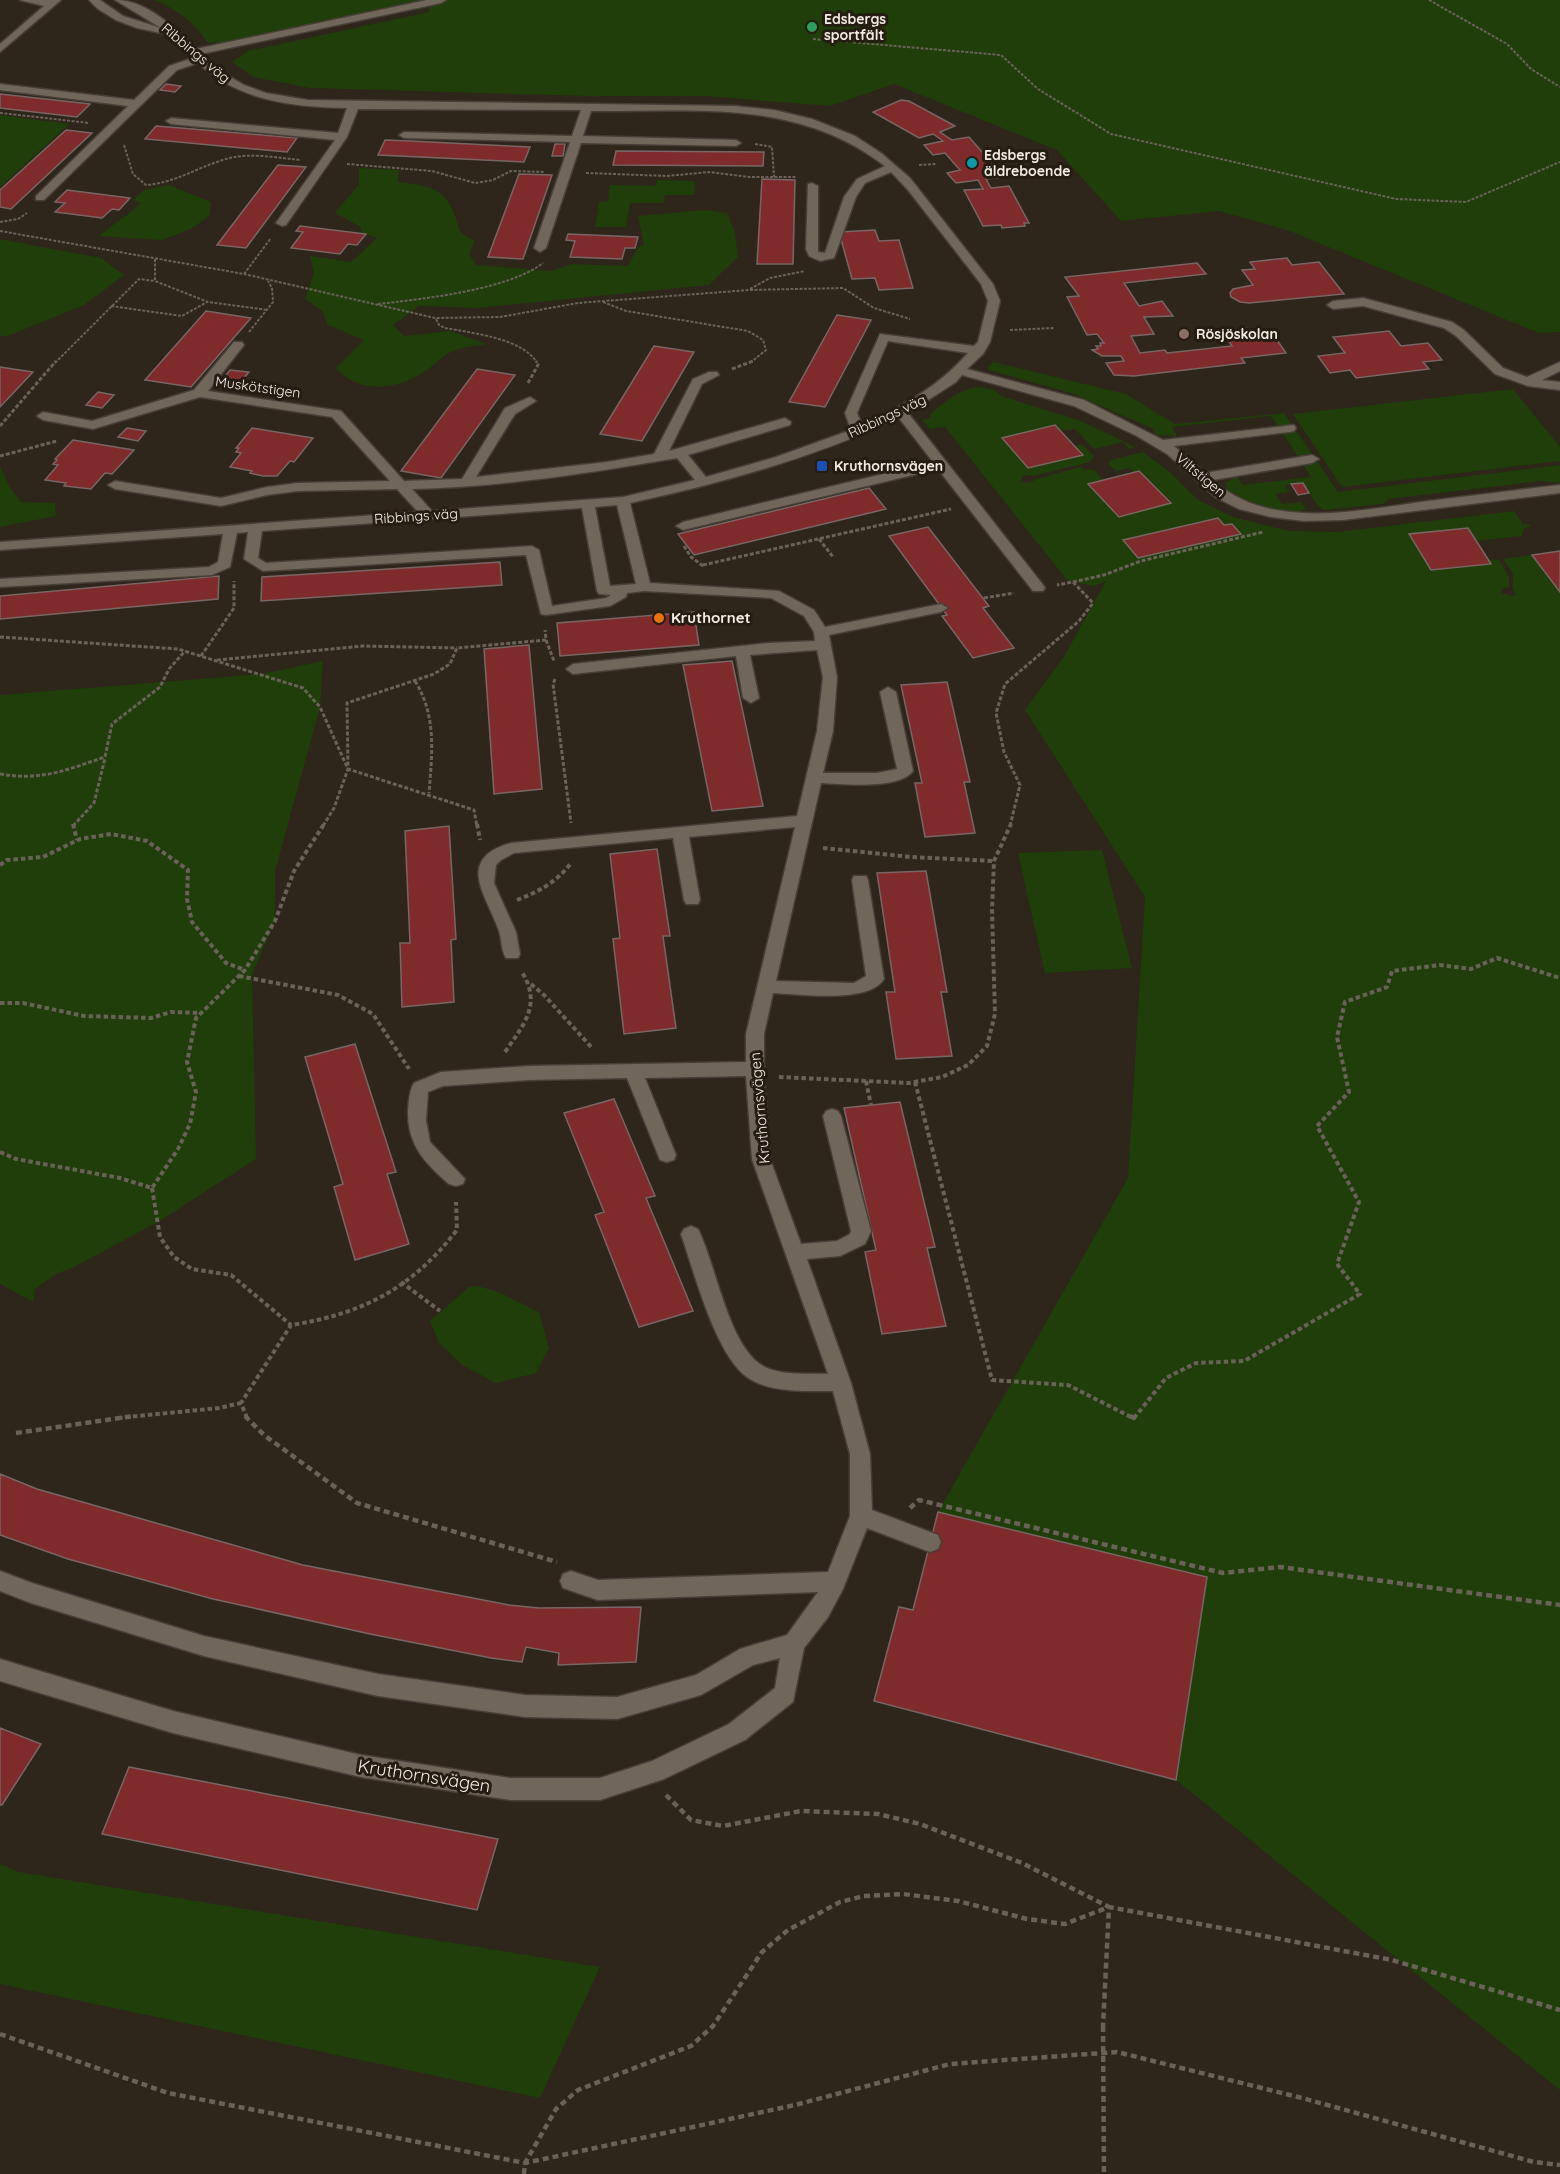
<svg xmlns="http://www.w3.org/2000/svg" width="1560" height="2174" viewBox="0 0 1560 2174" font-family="Quicksand,sans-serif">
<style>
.green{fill:#1f3e0a}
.building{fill:#802b2b;stroke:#776665;stroke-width:1.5}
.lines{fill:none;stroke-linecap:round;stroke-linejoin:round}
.minor-casing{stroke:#473f37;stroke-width:3}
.path-far3{stroke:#6a6259;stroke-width:2;stroke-dasharray:3 1.5;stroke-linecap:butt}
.path-far2{stroke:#6a6259;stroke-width:3;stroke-dasharray:4 2;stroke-linecap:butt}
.path-far1{stroke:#6a6259;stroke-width:4;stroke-dasharray:4.5 3;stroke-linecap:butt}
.path{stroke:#6a6259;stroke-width:4.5;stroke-dasharray:6 4;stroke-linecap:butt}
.minor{fill:#71665a;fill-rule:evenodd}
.path-bridge{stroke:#6a6259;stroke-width:4.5;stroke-dasharray:6 4;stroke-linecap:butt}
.leisure-dot{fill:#2e9e5b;stroke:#251c12;stroke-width:2}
.culture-dot{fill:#0f9aa8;stroke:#251c12;stroke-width:2}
.education-dot{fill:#8d6e63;stroke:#251c12;stroke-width:2}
.transit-dot{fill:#1a4fb4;stroke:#251c12;stroke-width:2}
.food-dot{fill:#e8710a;stroke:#251c12;stroke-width:2}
.labels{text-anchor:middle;stroke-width:6;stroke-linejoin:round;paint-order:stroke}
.far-poi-label{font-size:14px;font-weight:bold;fill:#f3ede6;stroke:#251c12;text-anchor:start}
.far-street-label{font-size:14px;fill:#f3ede6;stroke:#251c12}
.poi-label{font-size:15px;font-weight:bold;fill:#f3ede6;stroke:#251c12;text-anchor:start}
.street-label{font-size:15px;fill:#f3ede6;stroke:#251c12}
.near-street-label{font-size:18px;fill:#f3ede6;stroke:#251c12}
</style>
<rect width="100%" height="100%" fill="#2e251b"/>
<path class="green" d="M155 0H1560V332L1539 333 1287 230 1219 211 1121 221 1057 150 894 84 830 106 705 96H591L310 88 253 77 232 62 248 51 429 12 430 1 243 41 208 43C193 21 179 11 155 0Z
M0 115 69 124 0 187Z
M359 168 399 170 398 182C439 186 450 192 460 232L475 241 469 254 476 265 550 271 572 264 628 266 638 247 644 245 638 216 705 210 727 213 735 233 738 257 709 285 478 308 419 306 393 325 404 336 450 331 487 344C476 346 461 347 451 352 441 357 434 366 424 372 396 390 360 395 336 368L364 340 328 325 322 311 305 299 314 273 310 256 351 262 377 238 361 232V227L335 213 359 184Z
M657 180 695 181 694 195H665L664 203H630L626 227H595L599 202 608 201 610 185 656 186Z
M169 185 211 202 209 216 191 229 162 240 98 236 136 208 141 203 133 200 144 190Z
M0 239 101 258 124 275 84 305 8 336H0Z
M993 362 1126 394 1175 424 1284 413 1338 492 1560 465V483L1540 481 1389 499 1383 504 1324 510 1318 506 1303 483 1285 485 1289 492 1276 494 1282 504 1301 502 1306 509C1287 518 1245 501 1228 491L1226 483 1236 476 1243 485 1311 477 1271 416 1172 427 1177 436 1155 435 1153 429 1074 394 989 370 987 368Z
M979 387 994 390 1004 397 1081 421 1135 447 1129 449 1123 442 1094 449 1075 429 1002 438 1028 468 1082 455 1074 446 1082 444 1094 456 1090 462 1033 476 1023 475 1021 481 1030 483 1036 479 1081 467 1083 469 1094 470 1103 480 1088 485 1119 517 1171 503 1140 471 1134 472 1129 468 1116 471 1108 464 1111 460 1143 452 1170 472 1198 500 1233 517 1289 531 1337 532 1514 511 1523 524 1532 525 1524 529 1522 536 1476 541 1468 528 1409 534 1431 569 1491 564 1489 560 1498 559 1509 577V587L1503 588 1501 593 1512 596 1516 595 1513 589V574L1503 559 1532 555 1560 592V2090L1176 1780 1207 1577 938 1512 1128 1178 1145 897 1025 710 1065 655 1106 581 1094 586 1068 581 945 427 930 429 922 420 931 417 930 414C942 404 962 388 979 387Z
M1513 389 1560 447V461L1342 487 1293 414Z
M0 466 9 486 21 502 55 503 56 516 0 527Z
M323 661 320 707 275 871V921L252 974 256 1159 158 1222 74 1267 56 1274 35 1289 33 1302 0 1284V695L262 674Z
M1102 850 1132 968 1045 973 1018 853Z
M478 1286 499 1292 539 1312 549 1348 536 1373 496 1383 462 1365 439 1343 430 1321 469 1287Z
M0 1864 19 1872 600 1967 540 2098 0 1984Z"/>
<path class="building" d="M166 84 181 86 175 92 160 90Z
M0 94 73 102 90 104 77 117 0 108Z
M901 100 909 101 955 126 940 132 952 140 969 137 1004 177 986 179 991 188 1009 186 1029 223H1024L1025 226 1002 228 1001 225 983 226 964 190 983 189 978 180 956 183 947 173 960 170 945 153 933 155 924 145 943 141 933 134 919 138 873 112Z
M156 126 181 128 297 138 287 152 145 139Z
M66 130 92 133 11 209 0 207V190Z
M385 140 410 141 530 147 524 162 378 155Z
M555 144H565L563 156H552Z
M616 151 764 152 763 166 613 165Z
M278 165 306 167 246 248 217 245Z
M519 174 552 175 523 259 488 257Z
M762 179 795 180 793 264H757Z
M67 190 130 198 119 210 112 209 102 218 55 212 65 203 55 202Z
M300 226 366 234 357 245 348 244 340 254 291 248 303 232 296 231Z
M875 230 879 241 899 240 913 288 879 290 875 278 852 279 839 232Z
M568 234 638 237 635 248H625L622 259 570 257 575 241 566 240Z
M1287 258 1292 265 1319 262 1344 294 1249 303 1240 302 1231 297 1230 293 1233 289 1253 285 1242 270 1255 269 1250 262Z
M1197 263 1206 274 1124 283 1139 306 1162 301 1173 316 1144 317 1154 334 1131 336 1140 353 1165 350 1167 353 1232 346 1222 331 1246 328 1255 339 1275 337 1286 353 1241 358 1245 363 1134 376 1114 375 1106 363 1124 361 1121 356H1102L1092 350 1098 349 1096 346H1101L1100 343H1104L1097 334 1087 335 1067 297 1079 296 1065 277Z
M206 311 251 318 191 387 145 380Z
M837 315 871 320 825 407 789 402Z
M1389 331 1401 346 1428 343 1442 360 1423 362 1429 369 1356 378 1350 370 1330 373 1318 356 1345 353 1333 337Z
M654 346 694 352 642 441 600 434Z
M0 367 33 372 0 407Z
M477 369 515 375 441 478 401 471Z
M230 370 249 372 237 386 219 384Z
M98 392 114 395 102 408 86 405Z
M1055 425 1083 455 1028 468 1002 438Z
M127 428 146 431 138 441 118 437Z
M252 428 313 438 294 462 290 461 277 476H263L250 473 252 471 230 467 241 453 236 452 239 448H236Z
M73 440 134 450 112 474 105 473 91 489 64 486 66 483 45 480 58 465 53 464 57 460 55 459Z
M1139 471 1171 503 1119 517 1088 484Z
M1303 483 1309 493 1298 495 1291 484Z
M869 488 886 509 694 555 678 534Z
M1218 518 1224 525 1232 524 1241 534 1138 558 1123 540Z
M928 527 989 606 983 608 1014 648 973 658 942 616 947 615 889 536Z
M1468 528 1491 564 1431 570 1409 534Z
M1560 551V592L1532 555Z
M500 562 502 585 261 601 262 577Z
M219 576 218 599 0 619V596Z
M694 612 699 645 560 656 557 623Z
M529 645 542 789 494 794 484 649Z
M732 661 763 806 712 811 683 665Z
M947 682 970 782H964L975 833 925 837 915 783H922L901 685Z
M449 826 456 939 451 940 454 1002 402 1007 400 943H410L405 831Z
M657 849 670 936H663L676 1028 624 1034 613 939 620 938 610 854Z
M926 871 947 992H941L952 1056 896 1059 886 992H895L877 873Z
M355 1044 396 1172 387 1174 409 1244 355 1260 334 1187 343 1184 305 1057Z
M614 1099 655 1196 646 1198 693 1311 639 1327 595 1215 604 1212 564 1113Z
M900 1102 935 1247 927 1248 946 1326 882 1334 865 1252 876 1250 844 1108Z
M0 1474 37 1489 303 1565 509 1605 539 1608 641 1607 636 1662 558 1665 559 1653 526 1647 522 1662 491 1658 370 1634 213 1599 68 1559 0 1535Z
M938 1512 1207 1577 1176 1780 874 1701 899 1607 913 1610Z
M0 1728 41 1744 2 1805H0Z
M129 1767 498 1839 477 1910 102 1834Z"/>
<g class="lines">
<defs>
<path id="minor" d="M20 0H61L0 52V44L44 6Z
M89 0H100L123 16 161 28 115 0C148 0 174 28 196 49L427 0H446L441 3 201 54 220 71 244 85 266 93 308 100 735 106 774 110 812 119 855 136 881 153 910 178 993 284 1000 301 990 342 983 354 967 369 1084 400 1163 440 1294 425 1296 428 1294 431 1289 432 1174 446 1205 473 1312 455 1319 459 1312 463 1213 480C1270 532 1359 510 1428 501 1472 496 1516 490 1560 485V493L1343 520 1304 521 1271 517 1239 509 1215 497 1167 454 1137 436 1074 406 962 375 956 382 908 413 1043 585 1045 588 1043 591H1033L938 469 683 530 676 526 683 522 933 462 899 418C812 458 723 483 630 503L650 583 779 591 814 610 825 627 941 604 948 608 941 612 829 635 837 677 833 731 823 773H877L897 769 880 692 888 687 896 692 913 771C899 790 842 784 821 783L776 981 854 983 866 976 852 880 854 876H866L868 880 884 979C869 1004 799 994 773 993L764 1034V1076L770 1159 801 1244 837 1241 850 1234 851 1231 823 1116 826 1111 832 1109 838 1111 841 1116 871 1231 865 1244 840 1256 807 1259 851 1383 870 1454 872 1510 938 1535 941 1542 938 1549 930 1552 867 1528 843 1589 828 1617 804 1648 793 1702 745 1740 664 1779 600 1800H510L361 1777 173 1733 0 1681V1659L173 1711 361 1755 510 1778H600L652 1761 729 1724 775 1688 780 1658 753 1665 701 1695 617 1719 525 1717 378 1696 204 1656 31 1603 0 1591V1571L32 1583 204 1636 378 1674 525 1695 617 1697 696 1675 740 1649 787 1635 818 1592 598 1600 563 1588 560 1581 563 1574 571 1571 598 1580 828 1572 850 1516V1454L833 1391C807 1391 769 1393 747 1377 715 1354 694 1271 681 1234L684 1229 691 1226 698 1229C716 1264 728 1346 763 1366 780 1376 808 1373 828 1374L752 1159 746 1076 645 1078 676 1155 674 1160 667 1162 660 1160 658 1155 627 1078 529 1080 443 1086 428 1092 426 1120 430 1142 465 1179 463 1184 456 1186 449 1184C425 1163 407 1145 408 1110 409 1101 409 1091 414 1083L441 1072 529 1066 746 1062V1034L795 827 689 837 700 900 698 904H686L684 900 673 838 514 853 501 860 496 865 494 883 516 932 520 954 518 958H506C501 950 502 940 499 931 487 896 454 859 511 843L797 816 817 731 823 677 817 650 750 655 759 698 751 703 743 698 736 656 573 674 566 669 573 664 769 643 815 641 814 632 804 616 771 598 644 591 627 593 626 597 610 606 546 615 541 614 526 555 263 571 244 559 248 532 237 533 230 567 212 575 0 587V579L209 567 218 562 223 534 0 550V542L418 512 397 489 298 491 267 495 221 506 115 489 108 485 115 481 221 498 267 487 298 483 390 481 332 417 200 397 93 429 43 420 37 416 43 412 92 421 194 390 234 342H242L244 345 208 391 341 411 404 481 462 479 505 408 530 397 536 401 515 414 476 477 607 462 654 454 693 379 709 372H717L719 375 702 384 669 451 785 418 791 422 790 425 688 455 706 477 776 457 851 430 845 413 880 334 974 346 978 342 988 301 981 284 908 190 891 172 865 183 856 197 834 258 820 261 809 256 806 249 808 184 812 183 818 186V252L825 253 844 197 857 179 885 166C797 98 695 112 591 111L583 136 736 140 741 143 736 146 581 143 546 248 540 252 534 248 570 142 404 138 399 135 404 132 572 136 581 110 358 109 347 137 286 225 282 226 276 223 335 140 171 124 166 121 171 118 338 133 347 108C293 107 239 101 198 63L177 70 44 200H36V196L128 106 0 90V84L134 100 169 66 193 58 170 35 137 28 116 20 98 9ZM888 341 968 353C937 388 904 405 862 425L857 413ZM677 458 695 480 623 497 432 511 412 489C500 487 590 473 677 458ZM617 505 636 584 610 586 595 507ZM582 508 597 591 599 594 611 595 606 598 552 606 539 550 532 546 266 563 258 558 262 531Z
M1363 298 1452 322 1464 330 1503 368 1527 377 1560 362V371L1542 380 1560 382V390L1528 386 1495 374 1456 336 1444 328 1363 306 1333 309 1327 305 1333 301Z"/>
</defs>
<use href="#minor" class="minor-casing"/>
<path class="path-far3" d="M1429 0 1507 44 1531 69 1560 87
M813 39 1001 55 1038 89 1111 134 1396 199 1466 202 1560 162
M0 113 89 123
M755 144 772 147 774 177
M124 145 133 174 146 185C175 183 198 167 226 159 250 152 277 158 301 160
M347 164 432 171 475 183 493 180 511 171 545 172
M919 165 936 164
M586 173 667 176 709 172 749 177H797
M0 222 18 219 27 213
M0 231 244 274 435 318 500 317 578 303 749 290 843 288 874 308 910 319
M155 259V281L208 302 268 310
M244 274 271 238
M750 289 770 278 805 271
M603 302 626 311 748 331 763 340 766 350 750 363
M378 304C422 299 508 290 543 263
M111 306 182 316 207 302
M436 319 439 325 445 328C471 333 523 338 537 363
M1010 330 1054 328
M249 332 273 302 272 288 268 281
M55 363 139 279 155 281"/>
<path class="path-far2" d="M732 369 753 361
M528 383 538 365 536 361
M0 426 56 361
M0 456 57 441
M819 539 833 557
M684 546 691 557 703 566
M703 565 951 509
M1073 582 1104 575 1141 561 1263 532
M984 598 1014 593
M0 637 178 649 303 688 320 707 348 769 474 810 477 826
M546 640 554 661
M201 656 234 608V581
M217 660 363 646 457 648
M555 679 553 684 571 823
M415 681C437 716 432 754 429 793
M0 774C42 781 66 770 105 757L112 724 160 687 169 669 185 651
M73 826 94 803 105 758
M323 826 334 808 348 769 347 703 434 674 450 664 457 648 546 640 545 630
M1010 826 1020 785 1004 752 996 713 1005 684 1079 621 1093 603 1073 582 1057 585"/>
<path class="path-far1" d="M73 824 77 840
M477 824 480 840
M823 848 911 857 994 861
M0 865 7 860 43 857 80 839 111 834 147 841 188 870 187 899 192 922 226 963 245 970
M517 900C538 892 557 882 571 863
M239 976 338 995 373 1014 409 1069
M531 984 544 995 593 1049
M0 1003H23L84 1016 151 1018 171 1012 201 1013
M505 1052C524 1024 542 1005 522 972
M779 1077 909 1083 942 1077 968 1065 987 1046 995 1014 992 910 994 861 1011 824
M866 1081 871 1105
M915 1082 992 1380 1068 1385 1133 1418
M0 1152 16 1159 120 1178 152 1188 178 1149 190 1124 196 1092 187 1062 196 1018 245 970 275 921 294 871 324 824
M152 1188 160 1237 174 1257 192 1269 231 1275 291 1325
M401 1282 440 1311
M118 1418 219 1408 241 1403
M247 1418 241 1403 291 1325C363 1314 412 1288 457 1230L456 1202
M1134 1418 1166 1378 1196 1363 1244 1361 1360 1294 1337 1264 1359 1202 1317 1126 1349 1092 1337 1037 1345 1002 1387 987 1392 971 1440 965 1471 969 1497 958 1560 978"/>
<path class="path" d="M245 1416 264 1435 357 1503 557 1562
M1130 1416 1134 1418 1135 1416
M16 1433 134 1416
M910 1508 919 1500 1223 1573 1280 1567 1560 1605
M666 1795 691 1820 723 1826 801 1811 878 1814 920 1824 1022 1863 1109 1907 1103 2026
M0 2034 168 2093 525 2163 795 2105 950 2064 1117 2052 1302 2098 1534 2162 1560 2165
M524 2174 525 2163 556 2109 578 2090 691 2046 713 2026 762 1952 788 1930 840 1902 864 1896 903 1894 958 1901 1027 1919 1065 1924 1109 1907 1392 1960 1560 2010"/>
<use href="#minor" class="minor"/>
<path class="path-bridge" d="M1103 2026 1104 2174"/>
</g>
<circle class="leisure-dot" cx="812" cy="27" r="6"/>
<circle class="culture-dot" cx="972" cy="163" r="6"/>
<circle class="education-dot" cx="1184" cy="334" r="6"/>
<rect class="transit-dot" x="816" y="460" width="12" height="12" rx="3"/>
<circle class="food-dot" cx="659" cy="618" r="6"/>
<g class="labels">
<g class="far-poi-label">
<text x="824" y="24">Edsbergs<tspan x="824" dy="16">sportfält</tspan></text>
<text x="984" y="160">Edsbergs<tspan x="984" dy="16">äldreboende</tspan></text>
<text x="1196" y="339">Rösjöskolan</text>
<text x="834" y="471">Kruthornsvägen</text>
</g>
<g class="far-street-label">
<text transform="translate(196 53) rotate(40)" y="5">Ribbings väg</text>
<text transform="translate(258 387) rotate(8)" y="5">Muskötstigen</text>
<text transform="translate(887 416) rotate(-25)" y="5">Ribbings väg</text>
<text transform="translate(1201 475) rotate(40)" y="5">Viltstigen</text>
<text transform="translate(416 516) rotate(-4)" y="5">Ribbings väg</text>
</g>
<g class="poi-label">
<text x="671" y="623">Kruthornet</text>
</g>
<g class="street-label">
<text transform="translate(760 1108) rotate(-95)" y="5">Kruthornsvägen</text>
</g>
<g class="near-street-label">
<text transform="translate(424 1776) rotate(9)" y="6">Kruthornsvägen</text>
</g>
</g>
</svg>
